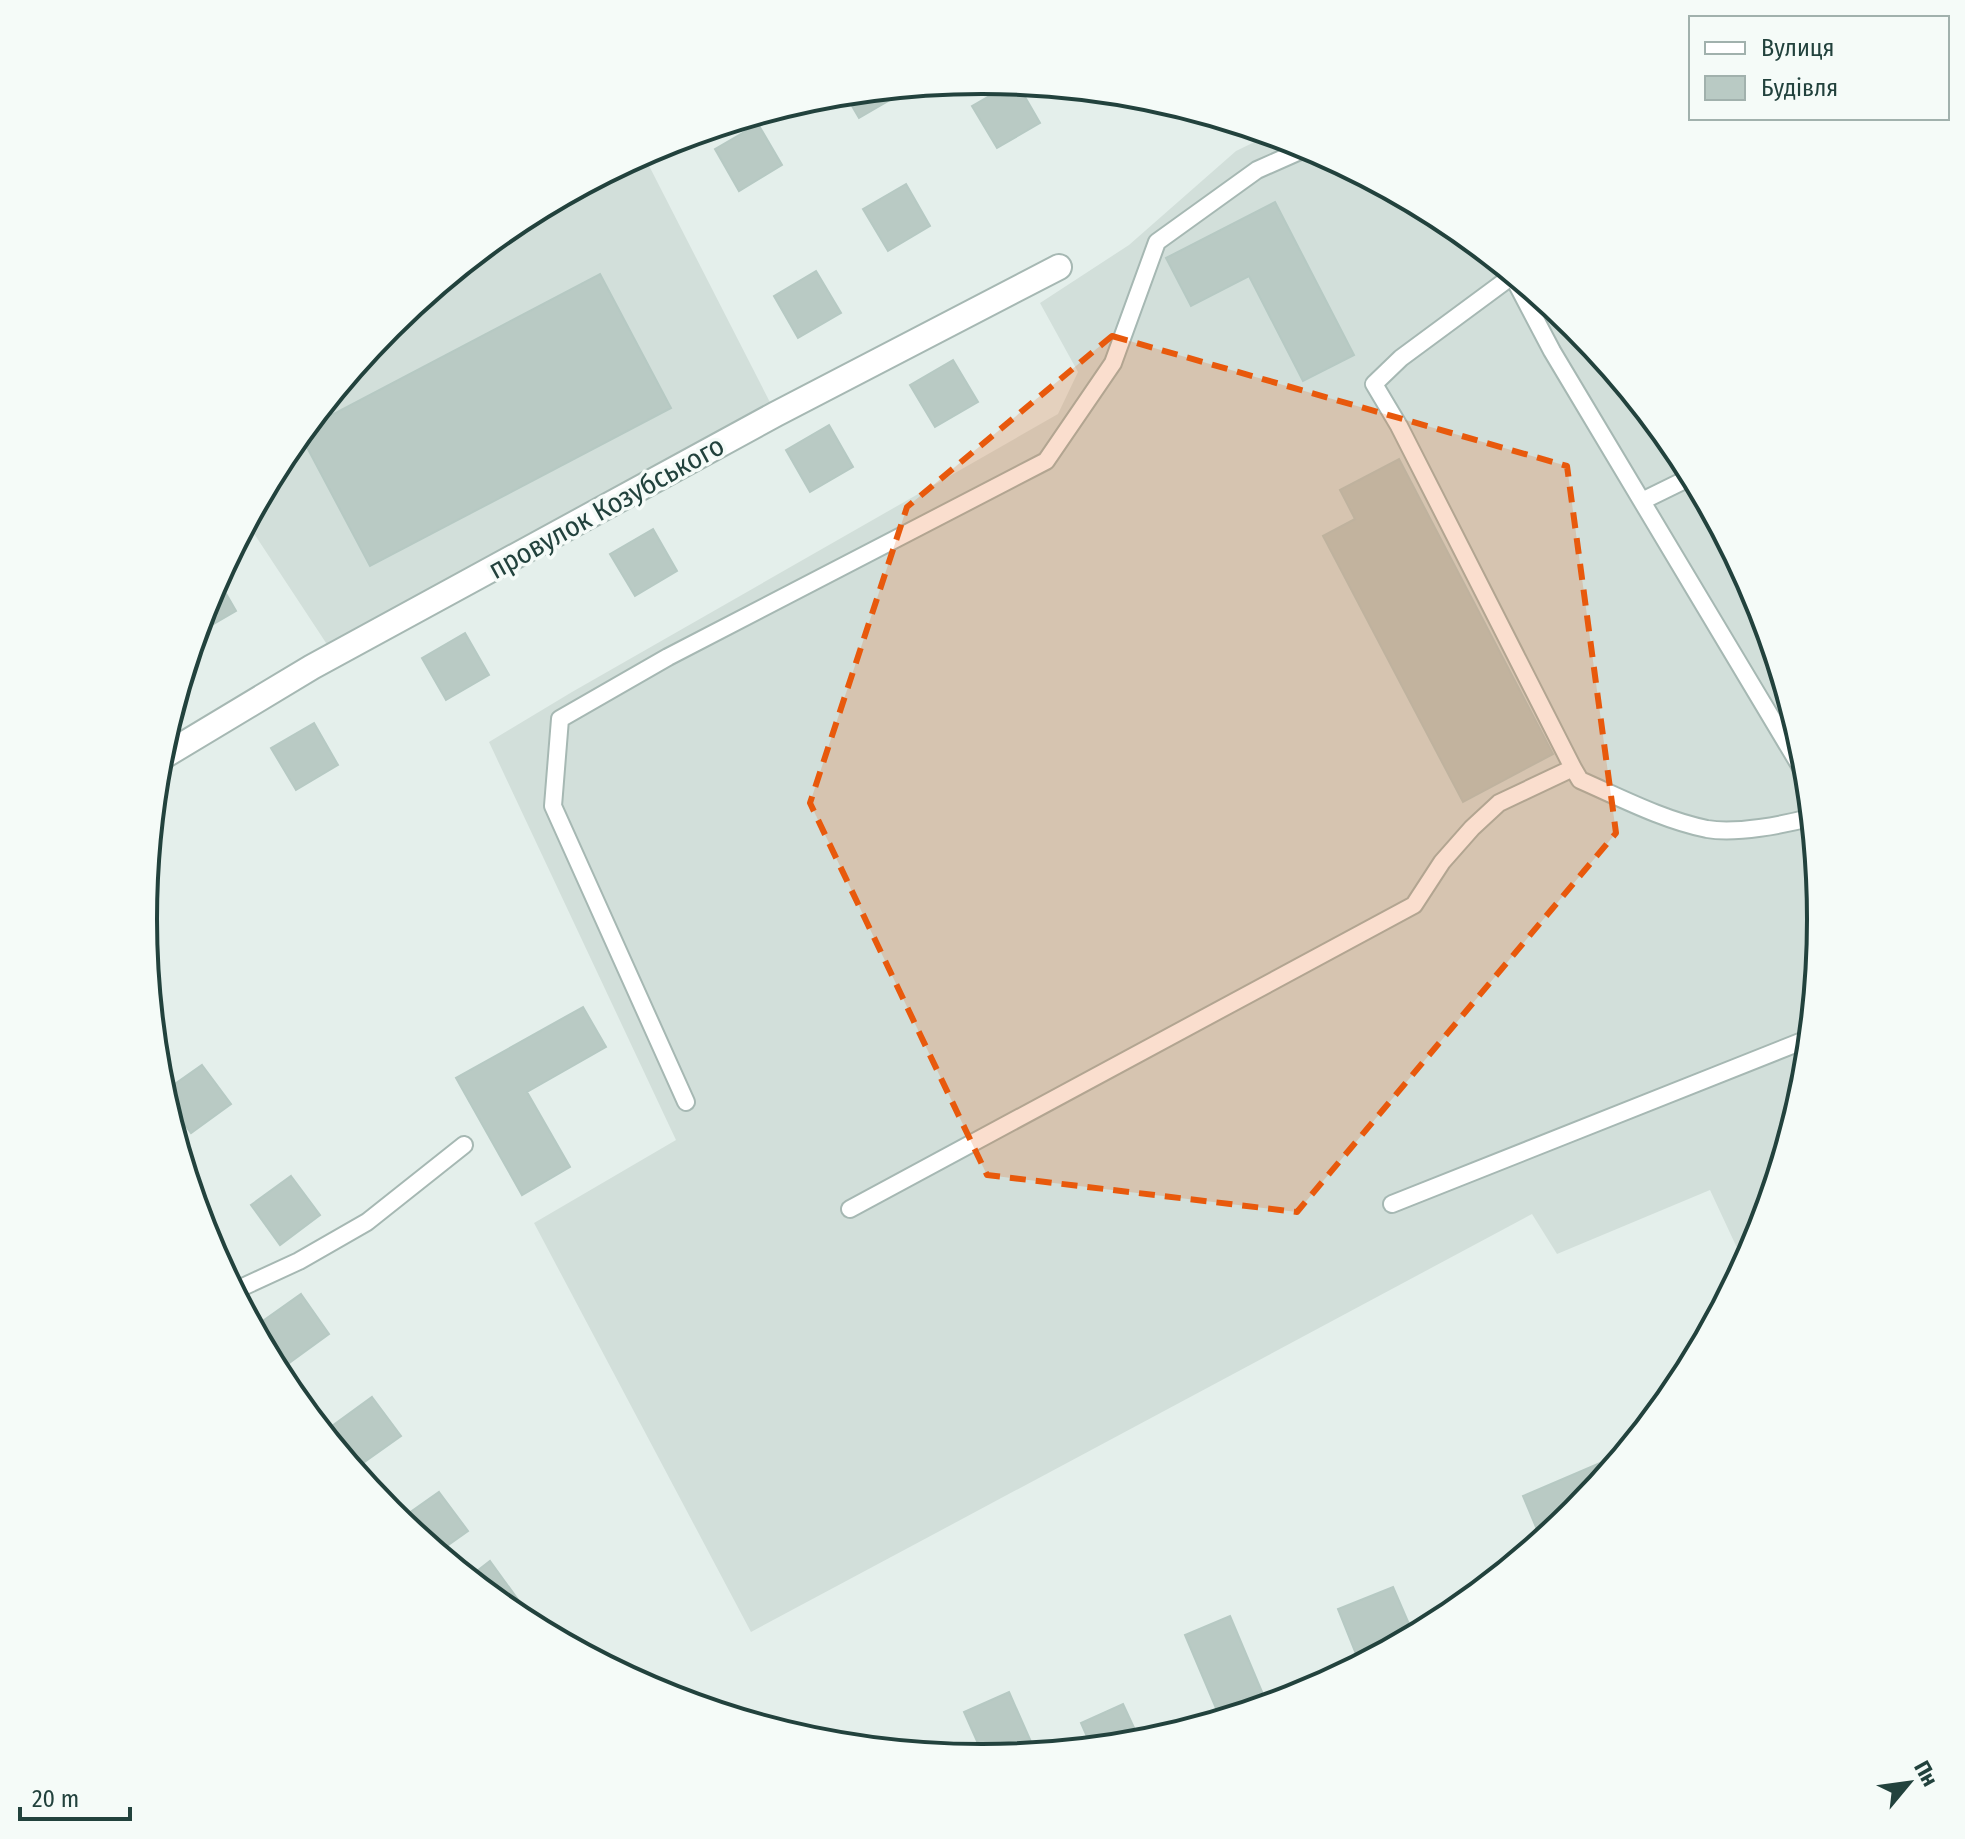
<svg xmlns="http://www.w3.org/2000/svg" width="1965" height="1839" viewBox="0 0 1965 1839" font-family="'Fira Sans Condensed',sans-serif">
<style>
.built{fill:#d2dfda}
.building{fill:#b9cac4;stroke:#b6c9c3;stroke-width:2}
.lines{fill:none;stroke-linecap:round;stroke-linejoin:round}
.lane-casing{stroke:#a6b8b3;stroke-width:20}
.street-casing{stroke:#a6b8b3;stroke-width:28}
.lane{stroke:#fff;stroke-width:16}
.street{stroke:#fff;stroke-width:24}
.marked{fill:#e8590c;fill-opacity:0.2;stroke:#e8590c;stroke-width:6;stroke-dasharray:16 10;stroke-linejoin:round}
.labels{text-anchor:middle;stroke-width:7;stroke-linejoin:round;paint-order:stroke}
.street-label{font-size:28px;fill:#22423d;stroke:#f5fbf8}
.rim{fill:none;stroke:#22423d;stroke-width:4}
</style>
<rect width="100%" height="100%" fill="#e4efeb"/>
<path class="built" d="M1271 134 1304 144 1449 222 1576 326 1681 453 1758 599 1806 756 1822 920 1806 1084 1758 1241 1745 1265 1710 1190 1557 1254 1532 1214 751 1632 534 1223 676 1140 489 742 572 692 1058 414 1078 372 1040 303 1129 245 1236 151Z
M643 154 776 414 334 655 247 523 285 453 389 326 516 221Z"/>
<path class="building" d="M1012 83H1017L1040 123 997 148 972 106Z
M899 88 902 93 859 118 845 94Z
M758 124 782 165 739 191 715 149Z
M906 184 930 226 888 251 863 209Z
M1275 202 1354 355 1303 381 1249 276 1191 306 1166 258Z
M816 271 841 313 798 338 774 296Z
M600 274 671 408 370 566 300 434 303 430Z
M953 360 978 402 935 427 910 385Z
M829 425 853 467 810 492 786 450Z
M1399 459 1553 754 1463 802 1323 536 1355 519 1340 490Z
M653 529 677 571 635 596 610 554Z
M217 578 236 611 196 634 207 598Z
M465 633 489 675 446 700 422 658Z
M314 723 338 765 296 790 271 748Z
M583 1007 606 1047 527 1092 570 1167 522 1195 456 1078Z
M202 1065 231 1104 191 1133 162 1093Z
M291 1176 320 1215 280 1245 251 1205Z
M301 1294 329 1334 289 1363 260 1323Z
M372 1397 401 1436 360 1465 332 1426Z
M1614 1457 1617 1463 1576 1513 1521 1558 1517 1549 1541 1539 1523 1496Z
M439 1492 468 1531 437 1553 399 1520Z
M490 1561 519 1601 507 1610 468 1578Z
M1393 1587 1412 1631 1356 1654 1338 1609Z
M1230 1616 1268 1706 1221 1720 1185 1635Z
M1009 1692 1032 1744 1015 1752 1017 1756 982 1759 965 1757 981 1750 964 1712Z
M1123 1704 1141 1743 1092 1748 1081 1723Z"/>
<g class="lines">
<defs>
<path id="lane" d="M1510 271 1552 351 1808 779
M1512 276 1401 358 1374 384 1399 426 1573 768
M1642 501 1693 476
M686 1102 553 806 560 719 668 657 1046 461 1113 363 1157 242 1257 170 1309 147
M1392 1204 1810 1038
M850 1209 1414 905 1442 862 1472 828 1499 803 1573 768 1580 780C1621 798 1663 820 1707 829 1736 834 1784 825 1812 817
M234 1291 299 1261 367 1222 464 1145"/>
<path id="street" d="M159 759 312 667 776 414 1059 267"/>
</defs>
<use href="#lane" class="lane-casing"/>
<use href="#street" class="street-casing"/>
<use href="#lane" class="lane"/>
<use href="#street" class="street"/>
</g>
<path class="marked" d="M1112 336 1567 466 1616 833 1297 1212 987 1175 810 803 907 507Z"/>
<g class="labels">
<g class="street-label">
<text transform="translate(606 507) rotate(-29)" y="10">провулок Козубського</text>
</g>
</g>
<path d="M0 0H1965V1839H0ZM157 919a825 825 0 1 1 1650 0a825 825 0 1 1-1650 0Z" fill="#f5fbf8" fill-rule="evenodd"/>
<path class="rim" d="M157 919a825 825 0 1 1 1650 0a825 825 0 1 1-1650 0Z"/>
<rect x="1689" y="16" width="260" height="104" fill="#f5fbf8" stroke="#a1b1ad" stroke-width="2"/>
<rect x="1705" y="42" width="40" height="12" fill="#ffffff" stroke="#a1b1ad" stroke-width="2"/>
<text x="1761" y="56" font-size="24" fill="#22423d">Вулиця</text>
<rect x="1705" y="76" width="40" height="24" fill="#b9cac4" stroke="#a1b1ad" stroke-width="2"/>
<text x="1761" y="96" font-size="24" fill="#22423d">Будівля</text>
<g transform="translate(1909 1783) rotate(61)" stroke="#f5fbf8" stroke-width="6" paint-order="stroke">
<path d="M0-6L14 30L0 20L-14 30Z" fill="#22423d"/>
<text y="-12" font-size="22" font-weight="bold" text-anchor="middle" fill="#22423d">Пн</text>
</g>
<path d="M20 1807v12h110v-12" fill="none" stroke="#22423d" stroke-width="4"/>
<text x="32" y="1807" font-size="24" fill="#22423d" stroke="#f5fbf8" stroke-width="6" paint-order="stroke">20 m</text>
</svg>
